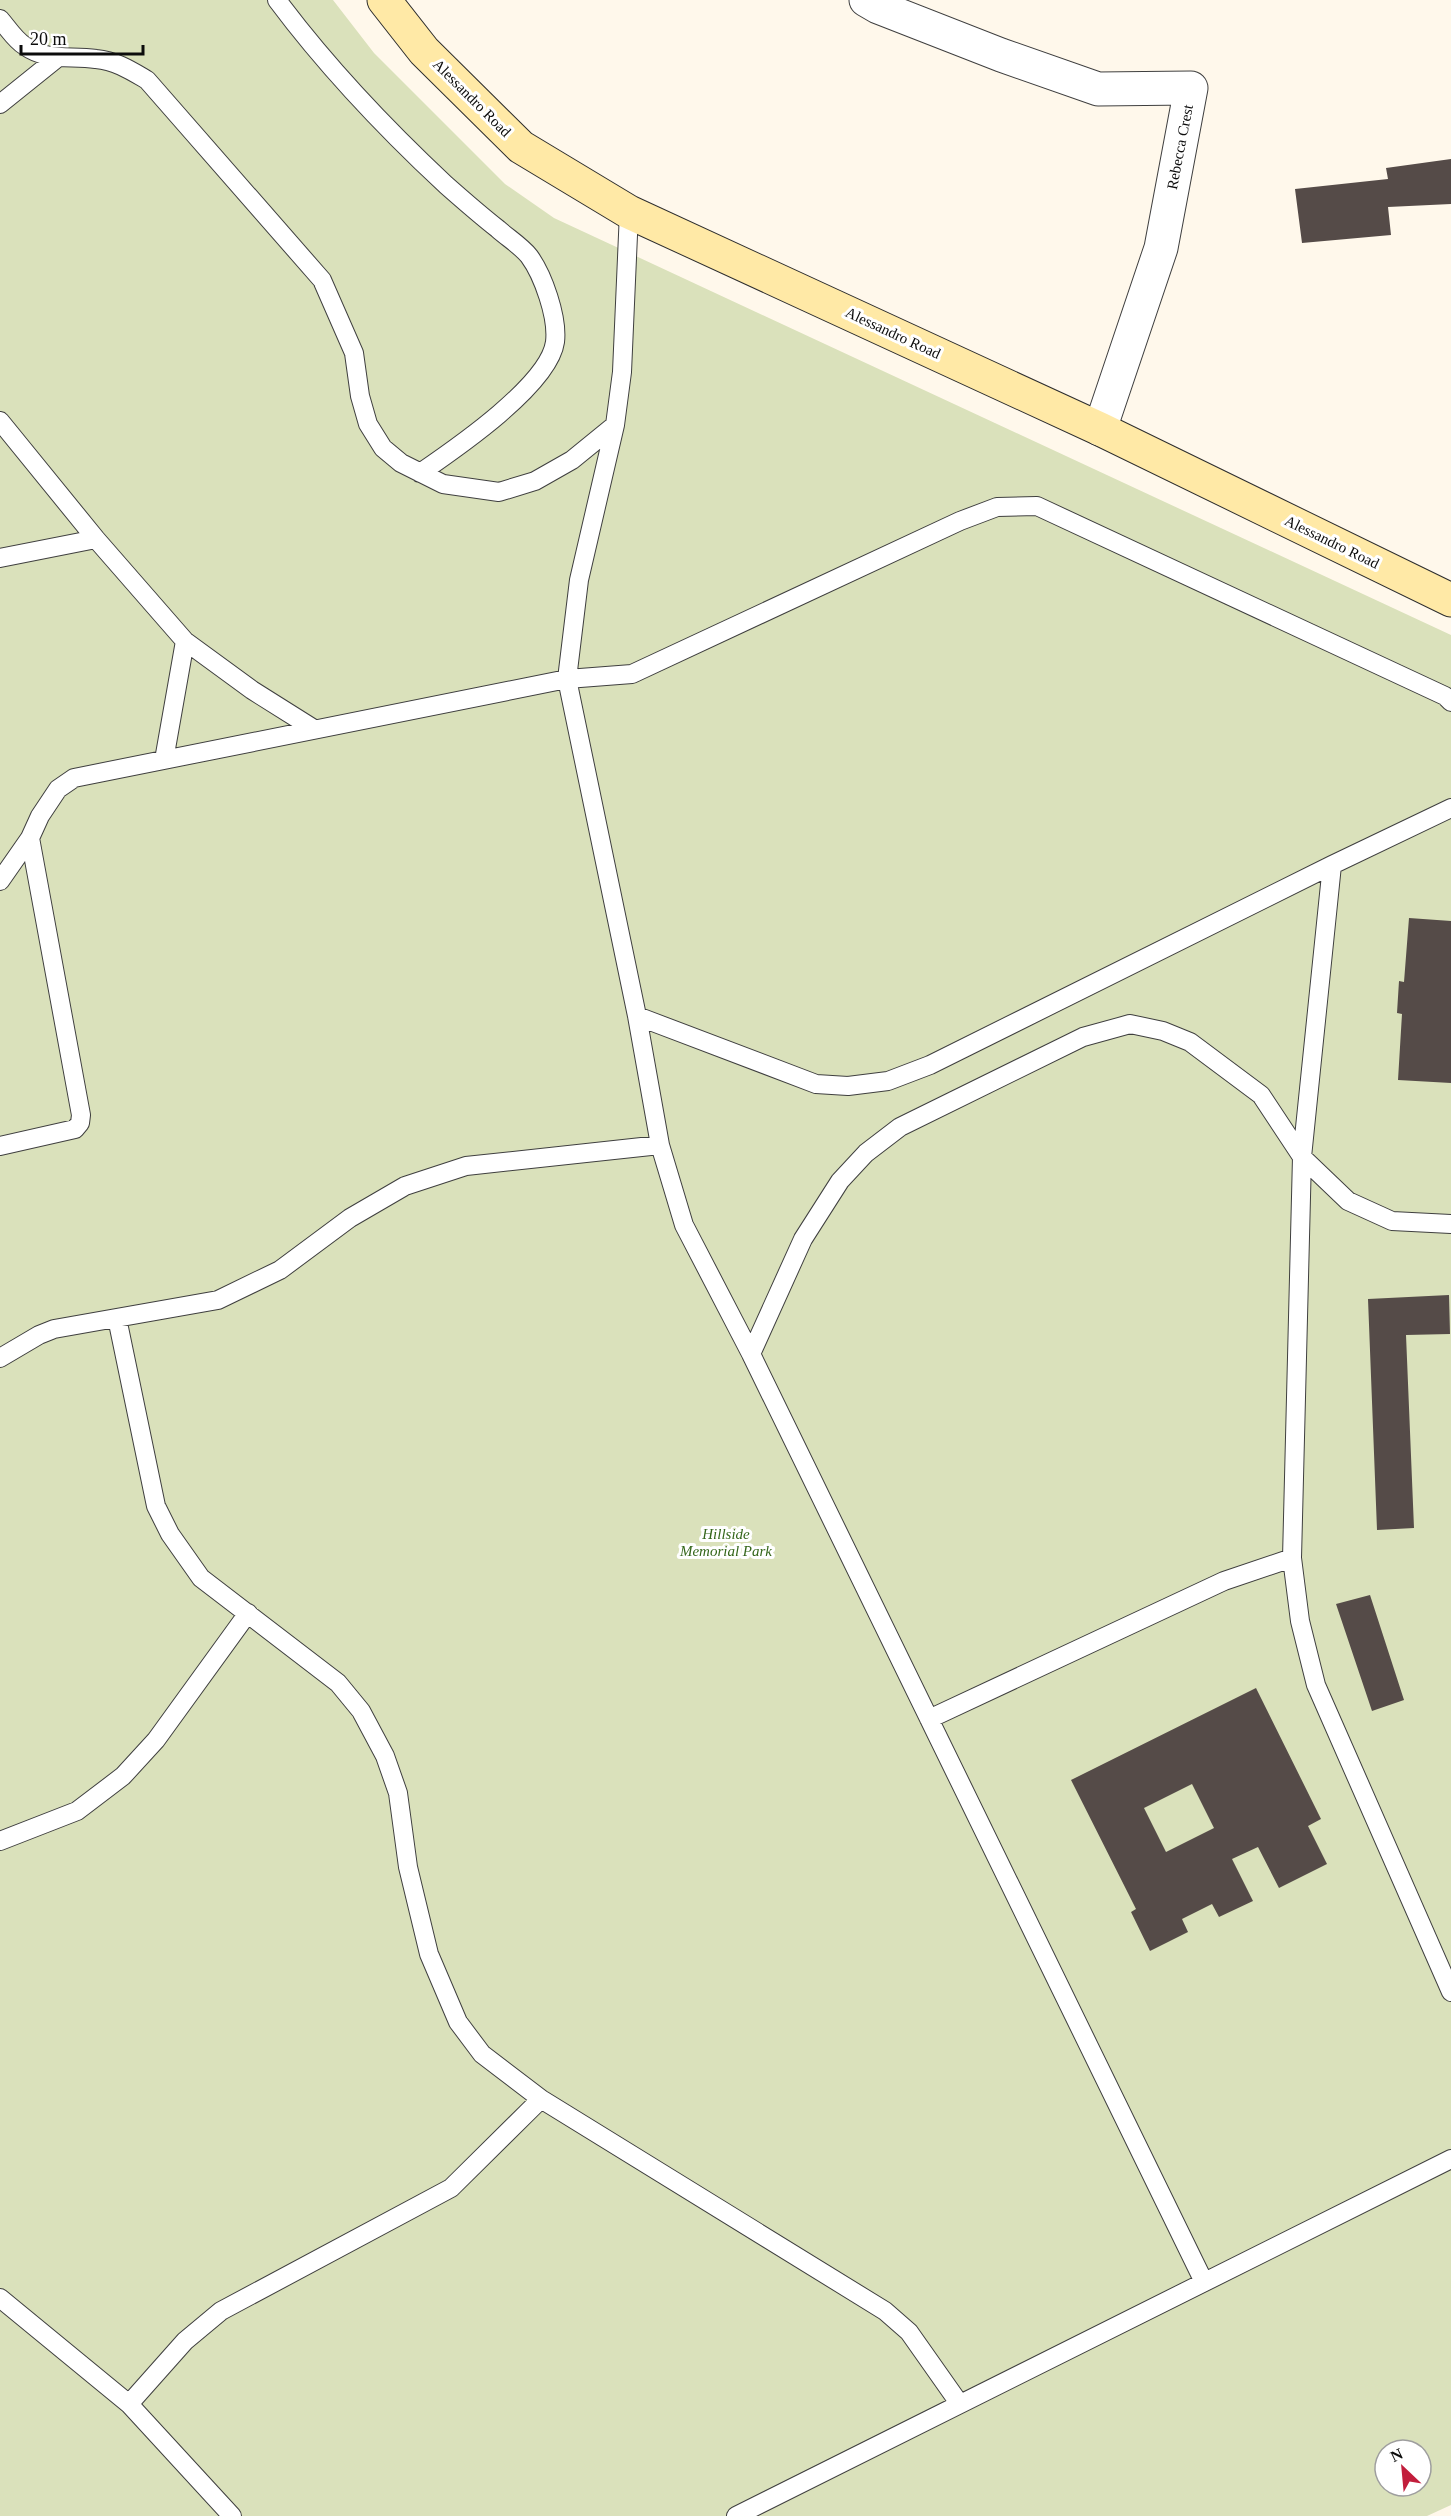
<svg xmlns="http://www.w3.org/2000/svg" width="1451" height="2516" viewBox="0 0 1451 2516" font-family="Georgia,serif">
<style>
.cemetery{fill:#dae1bb;fill-rule:evenodd}
.building{fill:#554b48;fill-rule:evenodd}
.lines{fill:none;stroke-linecap:round;stroke-linejoin:round}
.lane-casing{stroke:#3f3f3f;stroke-width:20}
.street-casing{stroke:#3f3f3f;stroke-width:35}
.secondary-casing{stroke:#2e2e2e;stroke-width:35}
.lane{stroke:#fff;stroke-width:18}
.street{stroke:#fff;stroke-width:33}
.secondary{stroke:#ffe9a6;stroke-width:33}
.labels{text-anchor:middle;stroke-width:6;stroke-linejoin:round;paint-order:stroke}
.street-label{font-size:15px;fill:#0c0c0c;stroke:#fff}
.park-label{font-size:15px;font-style:italic;fill:#34661a;stroke:#fff}
</style>
<rect width="100%" height="100%" fill="#fff8eb"/>
<path class="cemetery" d="M0 0H333L374 53 505 184 554 218 1451 635V2505L1427 2516H0ZM1385 2450H1421V2486H1385Z"/>
<path class="building" d="M1451 159V204L1388 207 1391 235 1302 243 1295 189 1388 179 1386 168Z
M1409 918 1451 921V1083L1398 1080 1402 1014 1397 1013 1399 981 1404 982Z
M1449 1295 1450 1334 1406 1335 1414 1528 1377 1530 1368 1299Z
M1370 1595 1404 1700 1372 1711 1336 1604Z
M1256 1688 1321 1819 1308 1826 1327 1864 1279 1888 1258 1847 1232 1859 1253 1901 1219 1917 1212 1904 1182 1919 1188 1932 1150 1951 1131 1912 1136 1909 1071 1780ZM1192 1784 1214 1828 1166 1852 1144 1808Z"/>
<g class="lines">
<defs>
<path id="lane" d="M277 0C327 67 385 128 446 185 463 200 480 215 498 229 508 238 521 246 529 256 543 275 558 317 555 342 549 385 455 449 420 473
M0 19C7 27 15 40 25 46 48 62 70 55 96 59 116 61 130 70 147 80L322 280 354 353 360 396 368 424 383 448 401 463 443 484 499 492 535 481 572 460 615 425
M0 104 56 59
M629 212 622 372 615 425 579 580 567 679 637 1016 660 1145 684 1225 751 1354 1204 2282
M0 421 96 539 185 641 252 690 314 729
M0 558 96 539
M164 760 185 641
M1332 865 1302 1157 1292 1558 1300 1621 1316 1685 1451 1992
M0 881 30 838 40 816 58 789 74 778 567 679 632 674 960 521 997 507 1037 506 1445 696 1451 702
M637 1016 816 1084 848 1086 888 1081 930 1065 1332 865 1451 808
M0 1146 75 1129 80 1123 81 1115 30 838
M117 1318 156 1506 170 1534 201 1578 338 1683 361 1711 385 1756 398 1793 408 1867 429 1954 458 2022 482 2054 541 2099 885 2311 909 2332 959 2403
M751 1354 803 1239 840 1181 866 1153 900 1127 1083 1037 1130 1024 1163 1031 1190 1042 1261 1095 1302 1157 1348 1201 1392 1221 1451 1224
M0 1358 39 1335 54 1329 218 1300 280 1270 350 1218 405 1186 466 1166 660 1145
M929 1719 1224 1581 1292 1558
M0 1841 77 1811 123 1776 156 1740 248 1613
M0 2298 129 2404 232 2516
M129 2404 185 2341 221 2311 451 2188 541 2099
M736 2516 1451 2159"/>
<path id="street" d="M866 0 878 7 1001 55 1098 89 1191 88 1161 248 1100 429"/>
<path id="secondary" d="M384 0 424 51 521 147 629 212 1100 429 1451 600"/>
</defs>
<use href="#lane" class="lane-casing"/>
<use href="#street" class="street-casing"/>
<use href="#secondary" class="secondary-casing"/>
<use href="#lane" class="lane"/>
<use href="#street" class="street"/>
<use href="#secondary" class="secondary"/>
</g>
<g class="labels">
<g class="street-label">
<text transform="translate(472 98) rotate(45)" y="5">Alessandro Road</text>
<text transform="translate(1180 147) rotate(-79)" y="5">Rebecca Crest</text>
<text transform="translate(893 333) rotate(25)" y="5">Alessandro Road</text>
<text transform="translate(1332 542) rotate(26)" y="5">Alessandro Road</text>
</g>
<g class="park-label">
<text x="726" y="1539">Hillside<tspan x="726" dy="17">Memorial Park</tspan></text>
</g>
</g>
<g transform="translate(1403 2468) rotate(334)"><circle r="28" fill="#ffffff" stroke="#9e9e9e" stroke-width="1.5"/>
<path d="M0-4.5L10 22L0 15L-10 22Z" fill="#c21e3c"/>
<text y="-9" font-size="16" font-weight="bold" text-anchor="middle" fill="#0c0c0c">N</text>
</g>
<path d="M21 45v9h122v-9" fill="none" stroke="#0c0c0c" stroke-width="3"/>
<text x="30" y="45" font-size="18" fill="#0c0c0c" stroke="#ffffff" stroke-width="4.5" paint-order="stroke">20 m</text>
</svg>
